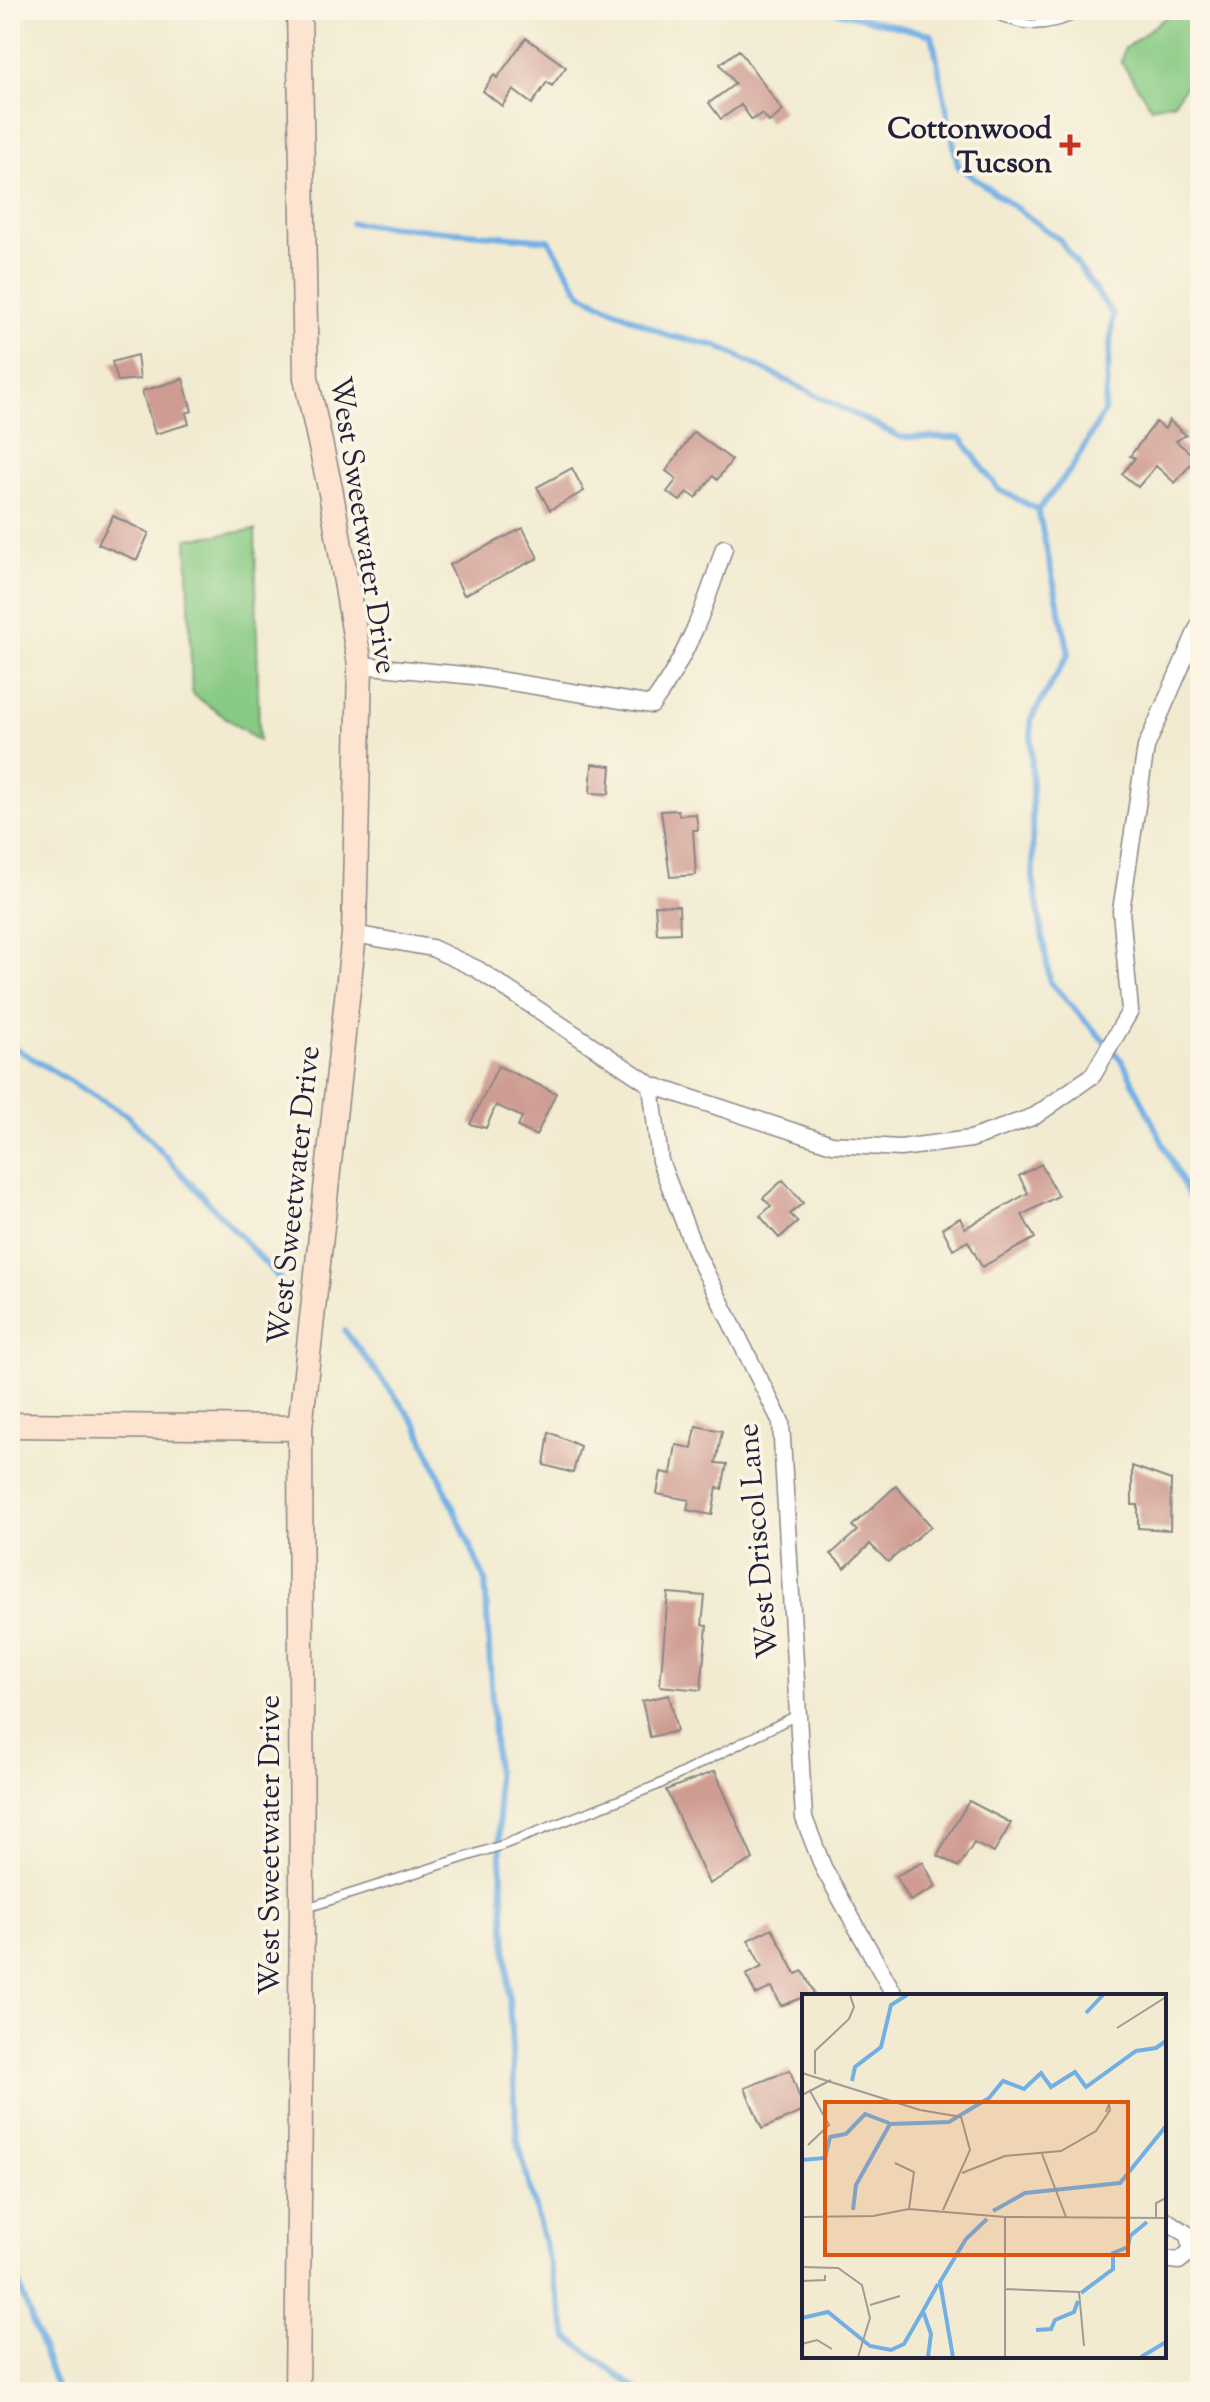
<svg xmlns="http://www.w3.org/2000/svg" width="1210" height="2402" viewBox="0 0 1210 2402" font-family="'Sorts Mill Goudy',serif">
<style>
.green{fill:#87ca83;stroke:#54765f;stroke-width:2}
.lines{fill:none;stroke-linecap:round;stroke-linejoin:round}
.stream{stroke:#71afe4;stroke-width:6}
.building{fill:#cf9c93}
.lane-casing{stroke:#8a8686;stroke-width:11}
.street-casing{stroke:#8a8686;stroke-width:19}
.secondary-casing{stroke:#8a8686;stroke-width:27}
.lane{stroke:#fff;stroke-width:8}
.street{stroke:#fff;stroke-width:16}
.secondary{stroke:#fde4d1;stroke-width:24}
.poi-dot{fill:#c8321e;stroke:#fcf5e5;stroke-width:3}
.labels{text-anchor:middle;stroke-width:7;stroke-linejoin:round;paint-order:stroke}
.poi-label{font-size:30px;font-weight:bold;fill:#22223b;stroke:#fcf5e5;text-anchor:end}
.street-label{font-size:30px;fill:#22223b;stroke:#fcf5e5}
.inset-river{fill:none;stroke:#71afe4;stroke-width:4}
.inset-road{fill:none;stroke:#9f9b95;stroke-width:2}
.view{fill:#de560e;fill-opacity:0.15;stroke:#de560e;stroke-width:4}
.inset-edge{fill:none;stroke:#22223b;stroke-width:4}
</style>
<rect width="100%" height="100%" fill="#fcf5e5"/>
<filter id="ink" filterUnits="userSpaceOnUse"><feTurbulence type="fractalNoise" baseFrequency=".0125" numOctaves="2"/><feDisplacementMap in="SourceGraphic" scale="16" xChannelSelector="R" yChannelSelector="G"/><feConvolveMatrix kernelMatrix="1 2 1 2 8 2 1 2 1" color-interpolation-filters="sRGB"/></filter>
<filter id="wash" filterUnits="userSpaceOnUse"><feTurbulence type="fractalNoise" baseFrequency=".006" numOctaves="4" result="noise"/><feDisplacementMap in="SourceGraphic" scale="32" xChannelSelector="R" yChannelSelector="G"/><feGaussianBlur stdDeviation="1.8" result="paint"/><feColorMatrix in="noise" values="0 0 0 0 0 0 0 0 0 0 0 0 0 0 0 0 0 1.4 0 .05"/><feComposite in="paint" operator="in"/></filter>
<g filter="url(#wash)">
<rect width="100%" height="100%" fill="#f2ebd1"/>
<path class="green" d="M1175 10H1200V66L1174 102 1151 107 1121 62 1124 49Z
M255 530 259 741 192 694 187 539Z"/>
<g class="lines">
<path class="stream" d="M830 10 932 35 958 166 1060 240 1113 315 1104 412 1072 468 1038 510
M352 223 549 240 581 294 669 336 717 346 900 437 961 438 998 489 1038 510 1069 653 1031 719 1033 877 1050 982 1123 1062 1200 1219
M10 1045 128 1116 279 1278
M345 1331 417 1425 485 1580 517 2137 568 2337 640 2392
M10 2278 16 2277 58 2392"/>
</g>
<g id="blocks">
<path class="building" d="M526 38 566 67 552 86 547 82 532 104 513 90 502 106 483 91 494 75 497 78Z
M739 50 783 111 769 122 762 113 752 120 741 105 721 119 709 103 735 84 720 64Z
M137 355 140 379 118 381 112 362Z
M183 379 192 411 186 413 189 424 155 434 142 391Z
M1169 420 1186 435 1176 441 1196 458 1175 483 1156 466 1138 487 1122 474 1135 458 1130 456 1156 422 1165 429Z
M694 432 732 460 717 480 713 476 696 498 687 492 680 501 667 492 677 479 666 471Z
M572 468 584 491 550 510 537 487Z
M113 516 149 533 137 560 98 544Z
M523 528 538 558 464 595 449 565Z
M592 764 611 766 609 794 590 793Z
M678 810 679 815 696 814 698 830H693L696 875 670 877 661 811Z
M655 905 679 906 680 933 657 934Z
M498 1066 556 1093 536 1136 518 1127 522 1117 496 1105 486 1128 470 1124Z
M1041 1164 1058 1196 1022 1215 1035 1238 982 1267 968 1241 953 1249 942 1228 960 1218 965 1228 1028 1193 1019 1176Z
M783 1180 803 1203 790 1214 798 1222 779 1238 760 1216 771 1206 763 1198Z
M696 1426 722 1431 716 1463 727 1464 722 1489 717 1488 712 1515 687 1510 689 1500 657 1494 661 1472 671 1474 676 1445 692 1448Z
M549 1432 580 1446 573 1473 544 1465Z
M1132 1466 1171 1480 1170 1530 1138 1528V1505H1132Z
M896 1486 931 1526 888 1562 870 1544 845 1568 831 1554 857 1531 852 1526Z
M668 1593 705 1596 702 1625 707 1626 701 1690 660 1686Z
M669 1695 677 1731 650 1737 642 1701Z
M715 1771 753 1859 709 1884 666 1790Z
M969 1801 1011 1823 994 1853 974 1843 959 1867 937 1855Z
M923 1862 936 1887 910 1901 896 1876Z
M772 1928 796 1974 803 1971 814 1993 781 2006 772 1987 756 1995 746 1975 762 1967 748 1940Z
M790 2070 804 2111 762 2129 745 2088Z"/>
</g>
</g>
<g filter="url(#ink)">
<use href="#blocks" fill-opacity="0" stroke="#8a8686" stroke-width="2"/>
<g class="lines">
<defs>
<path id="lane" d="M988 10C1026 32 1049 27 1088 10
M306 1908 500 1846 658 1785 799 1714"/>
<path id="street" d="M360 665 474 676 652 705C687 657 706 605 724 548
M354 934 432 948 477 969 651 1085 832 1144 900 1148 971 1139 1035 1116 1093 1075 1130 1011 1121 911 1146 747 1200 623
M651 1085 660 1161 696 1253 781 1422 804 1818 823 1867 895 1996
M1164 2219 1187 2234 1192 2250 1179 2261 1164 2259"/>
<path id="secondary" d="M10 1425 300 1428
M297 2392 302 1909 300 1428 354 934 360 665 331 493 306 378 299 10"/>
</defs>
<use href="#lane" class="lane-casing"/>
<use href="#street" class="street-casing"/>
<use href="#secondary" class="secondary-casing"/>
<use href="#lane" class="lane"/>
<use href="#street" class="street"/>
<use href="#secondary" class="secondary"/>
</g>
</g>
<path class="poi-dot" d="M1066 133h8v8h8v8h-8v8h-8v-8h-8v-8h8z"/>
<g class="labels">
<g class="poi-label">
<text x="1052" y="138">Cottonwood<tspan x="1052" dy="34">Tucson</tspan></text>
</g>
<g class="street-label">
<text transform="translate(364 525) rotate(81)" y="10">West Sweetwater Drive</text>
<text transform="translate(293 1195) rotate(-84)" y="10">West Sweetwater Drive</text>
<text transform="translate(757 1541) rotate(-95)" y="10">West Driscol Lane</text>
<text transform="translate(269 1845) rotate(-90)" y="10">West Sweetwater Drive</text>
</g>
</g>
<g transform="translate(802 1994)">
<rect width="364" height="364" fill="#f2ebd1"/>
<path class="inset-river" d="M284 19 301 1M50 87 53 73 79 53 89 11 105 1M0 166 23 164 28 143 44 140 63 120 87 129M51 216 54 191 88 130 147 128 187 104 201 87 222 95 239 79 249 93 273 78 284 93 334 57 354 54 364 47M191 217 223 199 318 189 364 132M279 299 311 275V259L326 253 328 242 345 228M0 324 26 318 68 352 89 356 102 350 121 317M234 336 249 335 253 326 272 318 276 307M126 363 129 340 121 317 136 290M151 363 138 288 164 245 185 225M339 363 364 348"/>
<path class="inset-road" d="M315 34 364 3M0 79 118 116 159 123 168 156 141 216M13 80V57L47 25 52 13 48 1M0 101 29 86M6 151 27 131 8 97M240 160 264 223M93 169 112 178 107 215M160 179 203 162 259 157 294 137 308 116 307 110 304 118M0 223 71 222 107 215 203 223 364 224M354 223V209L364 204M0 273 36 274 60 291 68 324 56 363M0 287 23 286V281M203 295 277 298 282 352M68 311 98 302M0 350 15 346 30 355M203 363V223"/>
<path class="view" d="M23 108H326V261H23Z"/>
<rect width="364" height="364" class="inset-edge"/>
</g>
<rect width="1210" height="2402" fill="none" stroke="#fcf5e5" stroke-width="40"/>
</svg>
